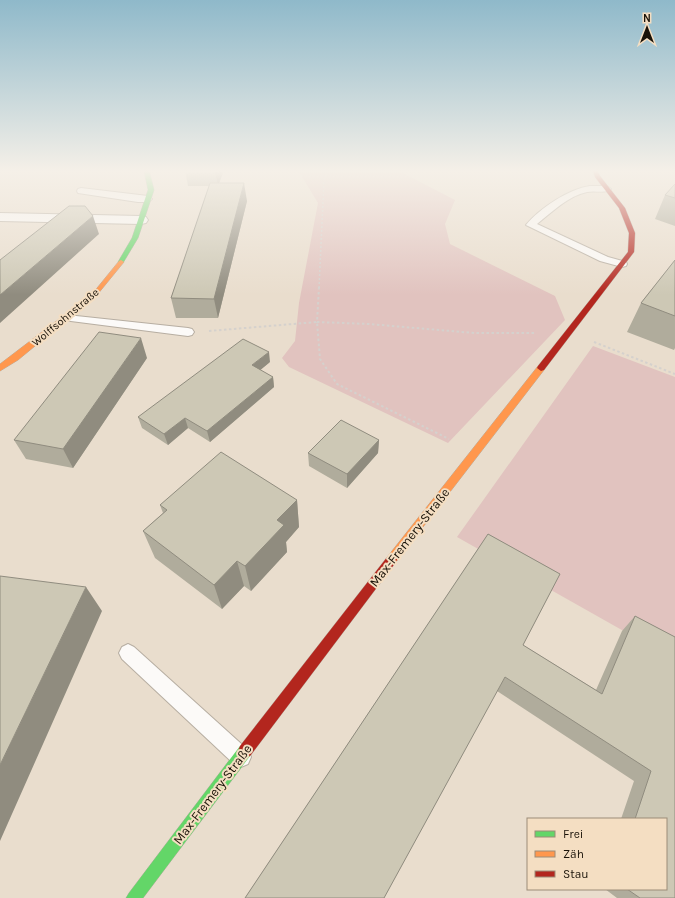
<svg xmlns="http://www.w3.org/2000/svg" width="675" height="898" viewBox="0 0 675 898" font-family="Karla,sans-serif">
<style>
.green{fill:#e1c3bf}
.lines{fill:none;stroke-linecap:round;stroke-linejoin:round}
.lane-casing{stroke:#b7aea2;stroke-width:2}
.street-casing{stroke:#b7aea2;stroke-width:2}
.fast-casing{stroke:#b7aea2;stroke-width:1}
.slow-casing{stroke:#b7aea2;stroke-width:1}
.jam-casing{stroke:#b7aea2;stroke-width:1}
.path-far1{stroke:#d5d1cd;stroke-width:1.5;stroke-dasharray:2 2;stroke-linecap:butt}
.path{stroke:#d5d1cd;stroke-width:2;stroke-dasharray:2.5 2.5;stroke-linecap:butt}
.lane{fill:#fcfaf8;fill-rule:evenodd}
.street{fill:#fcfaf8;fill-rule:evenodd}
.fast{fill:#63d668;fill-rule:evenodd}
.slow{fill:#ff974d;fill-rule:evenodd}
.jam{fill:#b3261e;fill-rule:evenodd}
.wall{fill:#b0ac9c}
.shaded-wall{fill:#908c7f}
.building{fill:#cdc8b5;stroke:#908c7f}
.labels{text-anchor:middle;stroke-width:4;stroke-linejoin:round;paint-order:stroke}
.far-street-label{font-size:11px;fill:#191208;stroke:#f4dec2}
.street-label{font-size:13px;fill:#191208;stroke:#f4dec2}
</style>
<rect width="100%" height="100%" fill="#e9ddcd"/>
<path class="green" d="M298 170H397L455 200 445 224 450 244 555 296 565 320 448 443 289 367 282 358 295 341 299 303 318 203Z
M593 346 675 377V660L457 537Z"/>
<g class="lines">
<defs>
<path id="lane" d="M590 186H607L611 189C606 194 595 190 587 192 568 196 552 212 537 224L608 257 626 262 627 264 626 266 622 267 600 261 526 225C540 208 569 189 590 186Z
M81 188 148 196 152 199 148 202H138L78 193 77 191 78 189Z
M67 315 188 328 192 329 194 332 192 335 188 336 63 320 61 318 63 316Z
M128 644 134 647 248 750 251 757 248 764 241 767 234 764 122 659 119 653 122 647Z"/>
<path id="street" d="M0 213 141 216 146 217 148 220 146 223 141 224 0 221Z"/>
<path id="fast" d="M144 170H149L154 190 138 238 123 263H119L118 262 132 238 148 190Z
M245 744 250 746 252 751 250 756 143 898H126L129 893 240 746Z"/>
<path id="slow" d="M121 260 124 262 97 295 18 360 0 371V364L93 293 119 261Z
M541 365 545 368 544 370 396 562 392 564 388 562 387 559 388 556 538 366Z"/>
<path id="jam" d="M593 170H597L600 176 625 208 635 233 634 252 544 370 541 371 537 368 538 366 628 252 629 233 619 208 595 177Z
M392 554 396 556 397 559 396 562 250 756 245 758 240 756 238 751 240 746 388 556Z"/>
</defs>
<use href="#lane" class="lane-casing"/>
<use href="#street" class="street-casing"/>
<use href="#fast" class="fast-casing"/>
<use href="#slow" class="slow-casing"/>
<use href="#jam" class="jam-casing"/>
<path class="path-far1" d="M319 288 324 180 328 170"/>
<path class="path" d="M319 287 317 322 369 324 474 333H535
M209 331 317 322 320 359 337 384 449 439
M594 342 675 374"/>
<use href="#lane" class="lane"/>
<use href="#street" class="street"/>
<use href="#fast" class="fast"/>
<use href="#slow" class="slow"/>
<use href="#jam" class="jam"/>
</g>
<path class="wall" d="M185 170H224L219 183 247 201 218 318H176L171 298 209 186H188Z
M675 184V226L655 219 665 195Z
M675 260V348L674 350 627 332 641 303Z
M147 358 73 468 26 459 14 440Z
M270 362 260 370 273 377 274 387 210 442 188 428 168 445 142 428 138 417Z
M379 440 378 453 347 488 309 466 308 453Z
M297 500 299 527 286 542 287 552 251 591 244 586 222 609 155 558 143 531 163 513 160 505Z
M488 534 560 574 523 645 596 690 622 631 635 616 675 637V898H617L605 889H666V819H621L634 781 497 691 384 898H245Z"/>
<path class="shaded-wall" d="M215 170H224L218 186Z
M244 183 247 201 218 318 214 299Z
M93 216 99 234 0 323V295Z
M141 338 147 358 73 468 63 449Z
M269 352 270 362 253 376 252 365Z
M273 377 274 387 210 442 207 431Z
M185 418 188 428 168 445 164 434Z
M379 440 378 453 347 488V474Z
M297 500 299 527 286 542 287 552 251 591 245 566 277 520Z
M237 561 244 586 222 609 214 585Z
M86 587 102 611 0 841V765Z"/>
<path class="building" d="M210 183H244L214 299 171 298Z
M675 184V198L665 195Z
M69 206H85L93 216 0 295V260Z
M675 260V316L641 303Z
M99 332 141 338 63 449 14 440Z
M243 339 269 352 252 365 273 377 207 431 185 418 164 434 138 417Z
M341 420 379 440 347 474 308 453Z
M221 452 297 500 277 520 284 525 245 566 237 561 214 585 143 531 167 510 160 505Z
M488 534 560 574 523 645 602 694 635 616 675 637V898H640L627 889H666V819H635L651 771 505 677 384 898H245Z
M0 576 86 587 0 765Z"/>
<linearGradient id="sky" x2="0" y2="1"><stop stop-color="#8fb9ca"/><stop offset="0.58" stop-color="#f5f0e8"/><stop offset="1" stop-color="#f5f0e8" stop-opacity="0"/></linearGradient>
<rect width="675" height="295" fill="url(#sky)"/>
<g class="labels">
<g class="far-street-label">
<text transform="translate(65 317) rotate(-40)" y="4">Wolffsohnstraße</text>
</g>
<g class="street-label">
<text transform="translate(409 537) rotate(-52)" y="5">Max-Fremery-Straße</text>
<text transform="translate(212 794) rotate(-53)" y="5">Max-Fremery-Straße</text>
</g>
</g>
<rect x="527" y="818" width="140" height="72" fill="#f4dec2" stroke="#9c8c78"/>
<rect x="535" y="831" width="20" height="6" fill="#63d668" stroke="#9c8c78"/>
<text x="563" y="838" font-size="12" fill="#191208">Frei</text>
<rect x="535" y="851" width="20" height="6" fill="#ff974d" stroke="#9c8c78"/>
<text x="563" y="858" font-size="12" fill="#191208">Zäh</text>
<rect x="535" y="871" width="20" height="6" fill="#b3261e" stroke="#9c8c78"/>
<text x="563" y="878" font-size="12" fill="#191208">Stau</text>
<g transform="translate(647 28)" stroke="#f4dec2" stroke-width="3" paint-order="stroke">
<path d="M0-3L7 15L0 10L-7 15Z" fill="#191208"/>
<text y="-6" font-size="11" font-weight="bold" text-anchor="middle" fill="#191208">N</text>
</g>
</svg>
